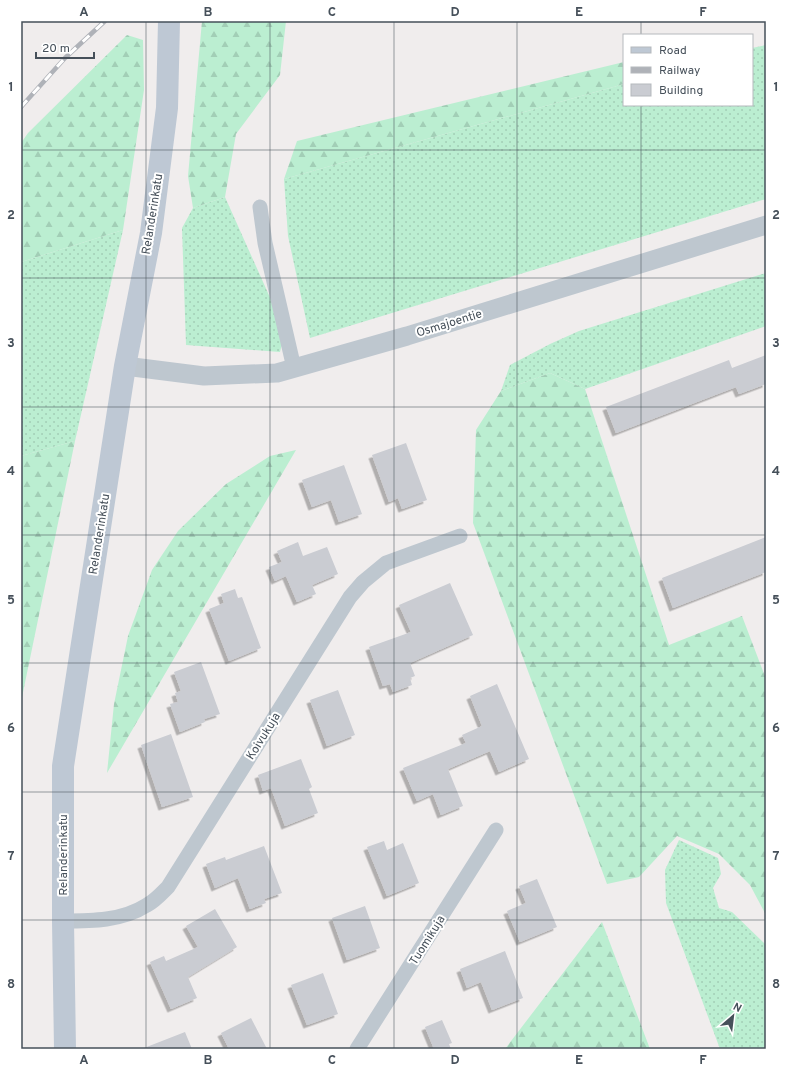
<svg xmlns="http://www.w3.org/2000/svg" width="787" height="1070" viewBox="0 0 787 1070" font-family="Overpass,sans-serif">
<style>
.grass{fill:url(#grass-dots)}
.forest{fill:url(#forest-firs)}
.building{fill:#caccd2;filter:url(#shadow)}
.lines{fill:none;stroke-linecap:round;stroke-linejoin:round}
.minor{stroke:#bec7cf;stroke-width:15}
.tertiary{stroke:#bec7cf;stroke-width:19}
.secondary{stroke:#bec8d4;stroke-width:22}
.rail-casing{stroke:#afb2b8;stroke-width:4.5}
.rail{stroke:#fff;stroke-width:3;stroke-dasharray:9;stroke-linecap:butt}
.grid{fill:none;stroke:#46505a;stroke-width:1;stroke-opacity:0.55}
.labels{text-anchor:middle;stroke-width:4;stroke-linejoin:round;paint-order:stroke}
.street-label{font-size:12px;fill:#46505a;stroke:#fff}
.neatline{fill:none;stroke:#46505a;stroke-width:1.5}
.grid-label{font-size:13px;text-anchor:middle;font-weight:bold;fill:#46505a}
</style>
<defs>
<pattern id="grass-dots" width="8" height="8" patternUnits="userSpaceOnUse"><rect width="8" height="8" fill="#bbeed1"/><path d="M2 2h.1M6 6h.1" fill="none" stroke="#a2ceb6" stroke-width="1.8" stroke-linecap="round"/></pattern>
<pattern id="forest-firs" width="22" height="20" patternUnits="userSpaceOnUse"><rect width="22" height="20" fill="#bbeed1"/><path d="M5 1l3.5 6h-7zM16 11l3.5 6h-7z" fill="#a2ceb6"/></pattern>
<filter id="shadow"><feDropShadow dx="-3.5" dy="3.5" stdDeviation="0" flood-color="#0004"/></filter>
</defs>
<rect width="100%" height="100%" fill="#f0eded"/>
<path class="grass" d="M766 45V199L310 338 288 236 284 179 624 84V105H752V48Z
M225 197 285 331 280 352 186 345 182 228 193 208Z
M123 230 75 441 21 456V262Z
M766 273V326L585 389 550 373 501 391 510 365 550 344 579 331Z
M679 840 718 858 721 874 713 888 719 908 732 912 766 945V1049H720L666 903 665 870Z"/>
<path class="forest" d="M202 21H286L280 75 236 134 225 197 193 208 188 176Z
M127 35 143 40 144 90 123 230 21 262V143L28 133Z
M624 62V84L284 179 297 141Z
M550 373 585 389 669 645 742 616 766 679V915L750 885 719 854 677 836 639 877 607 884 473 523 476 430 501 391Z
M75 441 21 702V456Z
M296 450 107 773 114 704 128 636 152 570 178 531 226 484 270 456Z
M602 922 650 1049H505Z"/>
<path class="building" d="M766 355V384L739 394 736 387 616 433 606 407 729 360 732 368Z
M406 443 427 500 402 509 398 498 389 502 372 455Z
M344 465 362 514 339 522 331 500 312 507 302 480Z
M766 537V572L673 608 662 578Z
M298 542 303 556 327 547 338 574 312 585 316 594 297 602 286 576 275 581 269 567 282 562 277 551Z
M450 583 473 635 410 663 415 676 410 678 412 685 393 692 390 684 383 686 369 647 411 632 399 605Z
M235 589 238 598 242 597 261 648 229 661 209 609 224 603 221 594Z
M201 662 220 714 204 719 205 722 180 732 170 704 178 702 175 693 181 691 174 672Z
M497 684 529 759 499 772 490 751 448 769 463 806 441 815 433 794 417 801 403 768 466 743 462 735 482 726 470 696Z
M338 690 355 735 327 746 310 700Z
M171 734 193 797 162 807 141 745Z
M301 759 312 787 309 789 318 813 285 826 271 788 263 791 258 775Z
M384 841 387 850 403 843 419 883 387 896 367 847Z
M264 846 282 893 264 899 266 903 250 909 238 878 215 888 206 864 225 857 226 860Z
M537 879 557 927 520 942 507 911 526 903 519 886Z
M365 906 380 948 347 960 332 918Z
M215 909 237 947 188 977 197 998 171 1009 150 962 164 956 166 961 198 947 186 926Z
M505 951 523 998 492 1010 481 982 467 988 460 969Z
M323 973 338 1014 307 1025 291 985Z
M251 1018 267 1049H229L221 1033Z
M442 1020 452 1043 449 1044 451 1049H434L425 1027Z
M185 1032 192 1049H144V1048Z"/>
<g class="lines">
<path class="minor" d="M260 207 265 243 294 368
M63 921C92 921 122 921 147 905 155 901 162 893 168 887L350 597 363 582 386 563 460 536
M357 1049 496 830"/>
<path class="tertiary" d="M125 366 204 376 277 373 407 336 766 225"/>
<path class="secondary" d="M65 1049 63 921V766L125 366 151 233 167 108 169 21"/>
<defs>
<path id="rail" d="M21 107 65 58 105 21"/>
</defs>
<use href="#rail" class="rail-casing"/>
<use href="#rail" class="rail"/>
</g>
<path class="grid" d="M146 21V1049M270 21V1049M394 21V1049M517 21V1049M641 21V35M641 105V1049M21 150H766M21 278H766M21 407H766M21 535H766M21 663H766M21 792H766M21 920H766"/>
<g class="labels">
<g class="street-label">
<text transform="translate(152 214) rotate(-81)" y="4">Relanderinkatu</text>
<text transform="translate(449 323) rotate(-17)" y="4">Osmajoentie</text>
<text transform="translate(99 534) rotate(-81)" y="4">Relanderinkatu</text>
<text transform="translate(263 736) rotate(-58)" y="4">Koivukuja</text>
<text transform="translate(63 855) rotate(-90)" y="4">Relanderinkatu</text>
<text transform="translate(427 940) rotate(-58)" y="4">Tuomikuja</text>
</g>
</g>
<rect width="787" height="1070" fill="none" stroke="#ffffff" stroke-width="44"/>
<rect x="623" y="34" width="130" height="72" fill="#ffffff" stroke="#b5b9bd"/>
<rect x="631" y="47" width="20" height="6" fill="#bec8d4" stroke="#b5b9bd"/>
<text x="659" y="54" font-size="12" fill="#46505a">Road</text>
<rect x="631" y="67" width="20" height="6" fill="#afb2b8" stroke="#b5b9bd"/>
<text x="659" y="74" font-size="12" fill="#46505a">Railway</text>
<rect x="631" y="84" width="20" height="12" fill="#caccd2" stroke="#b5b9bd"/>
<text x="659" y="94" font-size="12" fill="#46505a">Building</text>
<g transform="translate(733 1016) rotate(28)" stroke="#ffffff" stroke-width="3" paint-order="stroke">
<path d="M0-3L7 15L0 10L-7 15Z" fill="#46505a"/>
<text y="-6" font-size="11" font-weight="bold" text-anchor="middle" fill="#46505a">N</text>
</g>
<path d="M36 52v6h58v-6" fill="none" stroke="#46505a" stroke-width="2"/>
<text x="42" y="52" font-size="12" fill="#46505a" stroke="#ffffff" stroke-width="3" paint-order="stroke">20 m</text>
<rect x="22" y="22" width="743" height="1026" class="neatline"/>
<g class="grid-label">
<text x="84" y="16">A</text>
<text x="208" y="16">B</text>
<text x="332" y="16">C</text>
<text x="455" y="16">D</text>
<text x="579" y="16">E</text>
<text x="703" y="16">F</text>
<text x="11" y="91">1</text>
<text x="776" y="91">1</text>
<text x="11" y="219">2</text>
<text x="776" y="219">2</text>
<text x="11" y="347">3</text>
<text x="776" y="347">3</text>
<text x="11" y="475">4</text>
<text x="776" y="475">4</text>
<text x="11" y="604">5</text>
<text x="776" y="604">5</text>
<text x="11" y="732">6</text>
<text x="776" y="732">6</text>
<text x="11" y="860">7</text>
<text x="776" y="860">7</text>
<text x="11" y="988">8</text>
<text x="776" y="988">8</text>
<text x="84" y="1064">A</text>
<text x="208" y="1064">B</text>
<text x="332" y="1064">C</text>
<text x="455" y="1064">D</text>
<text x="579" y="1064">E</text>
<text x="703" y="1064">F</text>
</g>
</svg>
